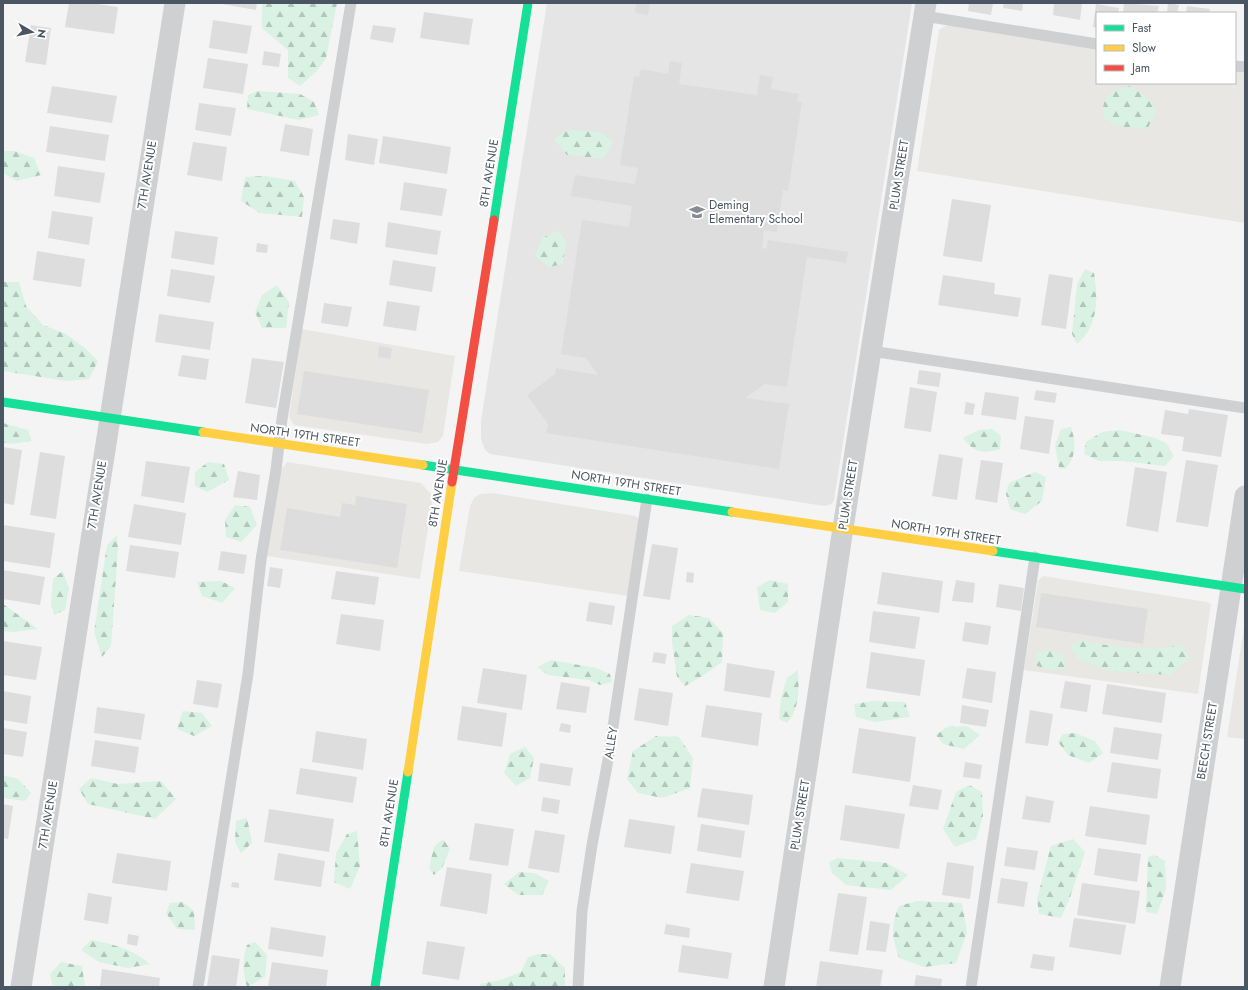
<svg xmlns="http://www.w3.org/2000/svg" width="1248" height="990" viewBox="0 0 1248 990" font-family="Jost,sans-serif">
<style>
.commercial{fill:#e8e7e3}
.education{fill:#e6e5e6}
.forest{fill:url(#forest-firs)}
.building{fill:#ddddde}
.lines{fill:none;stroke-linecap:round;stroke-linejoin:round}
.lane{stroke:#ced0d2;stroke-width:11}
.street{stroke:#ced0d2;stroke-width:21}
.fast{stroke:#16e098;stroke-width:9}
.slow{stroke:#ffcf43;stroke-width:9}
.jam{stroke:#f24e42;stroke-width:9}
.labels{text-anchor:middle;stroke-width:4;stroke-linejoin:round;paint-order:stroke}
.street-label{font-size:12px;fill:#4a5661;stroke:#fff}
.poi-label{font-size:12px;fill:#4a5661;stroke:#fff;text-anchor:start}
</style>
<defs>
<pattern id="forest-firs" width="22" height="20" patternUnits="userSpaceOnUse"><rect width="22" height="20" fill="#d9f2e3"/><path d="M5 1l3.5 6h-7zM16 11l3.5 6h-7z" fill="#b2c7bb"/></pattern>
</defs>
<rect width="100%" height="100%" fill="#f4f4f4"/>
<path class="commercial" d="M950 25 1097 49V83H1235V71L1245 73V223L917 171 939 30 945 26Z
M302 329 455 356 443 436 438 442 427 444 294 425 289 417Z
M287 462 421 483 431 494 432 503 420 579 267 556 281 470Z
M493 493 635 516 639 518V529L628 596 459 571 470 506 474 498 480 494Z
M1043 576 1207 602 1211 604 1198 694 1024 670 1038 581Z
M1245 621V739L1227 737Z"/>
<path class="education" d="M547 3H912L834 500 832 504 824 506 490 454 485 450 481 439V421Z"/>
<path class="forest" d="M262 3H337L326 58 317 71 300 86 288 78V50L262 28Z
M1130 86 1150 100 1157 111 1147 129 1115 126 1103 117C1102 95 1110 91 1130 86Z
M258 91 300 94 314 102 319 115 299 120 247 109 248 95Z
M567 130 600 132 613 142 603 159 567 155 554 139Z
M3 151H15L34 158 41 175 17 181 3 173Z
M266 176 295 181 304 197 302 217 260 213 241 201 245 177Z
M558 231 566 241 563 264 549 267 535 256 542 238Z
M1085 269 1094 273C1098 297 1099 326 1077 344L1072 334 1077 284Z
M3 282H19L26 306 43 325 66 334 86 349 98 361 89 379 66 381 3 371Z
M277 285 289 302 286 328H262L255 312 262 295Z
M3 423 28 430 32 441 11 444 3 442Z
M1071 427C1076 443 1077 456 1065 469L1059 468 1055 445 1061 429Z
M992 429 1001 436 1000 449C983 454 974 453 963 438L979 430Z
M1120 430 1155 438 1166 443 1174 456 1165 466 1123 461H1099L1084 454 1086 442 1102 432Z
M208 462 224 464 229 480 207 492 195 486V472Z
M1035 472 1046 477 1042 501 1025 514 1010 509 1006 494 1009 483Z
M235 505 250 507 257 525 241 542 226 537 225 520Z
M117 535 118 549 111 646 102 657 94 632 107 545Z
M63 571 69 589 65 610 54 615 51 603 53 579Z
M770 580 788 584V602L775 613 760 610 757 587Z
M221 581 235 588 222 603 202 596 197 582Z
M3 604 38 629 12 632 3 631Z
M689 615 709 618 723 633 722 662 704 675 685 686 677 677 672 642V626Z
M1079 641C1117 646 1143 653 1181 645L1190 658 1170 675 1109 671 1078 659 1070 646Z
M1047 650 1063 655 1066 668 1052 670 1037 666 1035 654Z
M551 660 596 668 610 674 612 682 600 685 589 680 548 675 537 667Z
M798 670C799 687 800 709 787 723L779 719 781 698 787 678Z
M873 701 905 702 910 717 875 722 856 717 854 704Z
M183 711 202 713 212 726 194 736 177 729Z
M967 726 980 735 964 749 943 744 936 735 947 727Z
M1075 733 1095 741 1103 753 1089 763 1068 755 1058 742 1063 734Z
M656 736 679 737 693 758 690 788 662 798 638 793 627 779 633 751Z
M525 747 534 758 530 778 516 786 504 773 510 754Z
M3 775 18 779 31 793 25 801 3 798Z
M91 778 118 784 161 781 176 799 155 819 88 804 79 789Z
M969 785 982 792 983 816 976 839 955 847 943 829 956 792Z
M247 818 252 843 241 853 235 842 236 821Z
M357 831 360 866 350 889 334 882 336 853 347 834Z
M443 839 450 849 442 868 434 875 429 868 434 847Z
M1073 839 1085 852 1069 900 1061 918 1039 914 1037 899 1051 846Z
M1155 855 1165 861 1166 889 1157 914 1146 912 1148 857Z
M838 858 887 863 908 875 891 890 846 885 832 873 829 862Z
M519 872 534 873 549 881 542 895H518L504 884Z
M917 901 962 903 967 932 956 963 924 967 899 958C892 935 890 928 899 906Z
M183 902 194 911 195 930 177 929 166 913 170 903Z
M91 940C114 944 132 949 150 964L128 968 99 962 81 950Z
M255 942 267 955 265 977 247 987C243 972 242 961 247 945Z
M538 954H550L565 968V987H481L480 984 500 980 521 972 528 957Z
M61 962 82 966 85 987H53L50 974Z"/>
<path class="building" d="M69 3H91L118 7 114 34 65 27Z
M216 3H257L256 10Z
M636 3H650L648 15 635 13Z
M969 3H993L991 15 968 11Z
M1004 3H1023L1022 11 1003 8Z
M1054 3H1082L1080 20 1053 15Z
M1124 3 1159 6 1157 13H1123Z
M1168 3 1179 5 1177 13H1167Z
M1096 4 1119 8 1118 13H1097V28L1093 27Z
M1187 6 1210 9 1209 13H1186Z
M424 12 473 19 469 45 420 38Z
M213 20 252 26 247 54 209 48Z
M31 25 51 28 46 65 25 62Z
M373 25 396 28 393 43 370 39Z
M264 51 281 54 279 67 262 65Z
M208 58 248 64 243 94 203 88Z
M670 61 682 63 679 84 757 95 760 75 773 77 771 89 799 94 797 102H802L788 191 783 190 777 232 764 230 762 248 766 249 768 240 848 252 846 263 807 257 787 387 765 384 745 398 789 404 779 469 546 433 548 424 527 395 555 374 556 368 598 375 586 358 561 354 582 220 629 227 632 206 571 196 575 175 635 184 638 168 620 165 634 76 639 77 641 69 668 74Z
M52 86 117 96 112 123 47 113Z
M199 103 236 108 231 136 195 130Z
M285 124 313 129 309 156 280 151Z
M50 126 109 135 105 161 46 152Z
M348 134 378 139 374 165 345 160Z
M383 136 451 147 447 174 379 163Z
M193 142 227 147 222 181 187 175Z
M58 166 105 173 100 203 54 196Z
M404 182 447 189 442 216 400 210Z
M952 199 991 205 982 262 943 256Z
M52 211 93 217 89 245 48 238Z
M333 219 360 223 357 244 330 239Z
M388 222 441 231 437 255 385 247Z
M175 231 218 237 214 265 171 258Z
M257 243 268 245 267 253 256 252Z
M37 251 85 259 81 287 33 280Z
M393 260 436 267 432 292 389 285Z
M171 269 215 276 210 303 167 296Z
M1049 274 1073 278 1066 329 1041 325Z
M943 275 995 283 994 294 1021 298 1018 317 938 305Z
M387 301 420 306 416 331 383 326Z
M324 303 352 307 348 327 321 323Z
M159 314 214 322 210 350 155 342Z
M379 346 392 348 390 359 378 357Z
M182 355 209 359 206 380 178 376Z
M252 358 284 362 276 408 245 403Z
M919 370 941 373 939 387 917 384Z
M304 371 429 390 422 433 297 414Z
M910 387 937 392 931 432 904 428Z
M1036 390 1057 393 1055 403 1034 400Z
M985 392 1019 397 1016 420 981 415Z
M966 402 975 404 973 415 964 414Z
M1189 409 1228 415 1221 457 1182 451 1184 437 1161 434 1165 410 1188 414Z
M1025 416 1054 420 1049 454 1020 449Z
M3 447 22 450 14 505 3 503Z
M40 452 65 456 56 519 30 515Z
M939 454 963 458 957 500 932 496Z
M981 460 1003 463 997 503 975 499Z
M1186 460 1218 465 1208 527 1176 522Z
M146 461 190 467 184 503 141 496Z
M1135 467 1167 472 1158 532 1126 526Z
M238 471 260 475 257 500 233 497Z
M356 496 407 504 397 568 280 550 287 508 340 517 342 503 355 505Z
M134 504 186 513 181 545 128 537Z
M3 525 55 533 50 568 3 561Z
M652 544 678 548 670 600 643 596Z
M130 545 179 552 175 578 126 571Z
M221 551 247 555 244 574 218 570Z
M270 567 283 569 280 588 267 586Z
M3 570 45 577 40 605 3 599Z
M336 571 379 577 375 605 331 599Z
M687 572 694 573 693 583 686 582Z
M882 572 943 581 939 613 877 604Z
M956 580 975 583 973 603 952 601Z
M999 584 1024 588 1021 611 996 607Z
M1041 593 1148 609 1143 644 1036 627Z
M589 602 615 606 612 625 586 621Z
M873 611 920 617 915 649 869 642Z
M341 614 384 620 380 651 336 644Z
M965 622 991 626 988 645 962 641Z
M3 641 42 647 36 680 3 675Z
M654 652 667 654 665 664 652 662Z
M871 652 925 660 920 696 866 688Z
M727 663 775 671 770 698 724 691Z
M483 668 527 675 522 710 477 703Z
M967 668 996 672 992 703 962 698Z
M197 680 222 684 218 708 193 704Z
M1065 681 1091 685 1087 712 1060 708Z
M561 682 590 687 586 713 556 709Z
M1107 684 1166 693 1162 723 1102 714Z
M639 688 673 693 668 726 634 720Z
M3 691 31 696 27 724 3 720Z
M706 705 762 713 758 746 701 737Z
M962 705 989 710 986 727 960 723Z
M462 706 507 713 502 747 457 740Z
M97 707 145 714 141 740 94 733Z
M1030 710 1053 714 1048 746 1025 743Z
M561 723 571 725 570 733 559 731Z
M1114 727 1162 734 1158 760 1110 753Z
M3 728 27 732 23 757 3 754Z
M859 728 916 737 910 782 852 773Z
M316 731 367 739 363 770 312 762Z
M95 740 139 747 135 773 91 766Z
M965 762 982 765 980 779 963 777Z
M1112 762 1161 769 1157 799 1107 792Z
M540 763 573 768 570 786 538 781Z
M300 768 357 777 353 803 296 794Z
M913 785 942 790 938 810 909 806Z
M702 788 753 795 749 825 697 817Z
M1026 796 1054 801 1050 823 1022 819Z
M543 797 560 800 558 814 541 811Z
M3 804 13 806 8 839 3 838Z
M845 805 905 814 899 849 840 840Z
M1090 806 1150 815 1146 845 1085 836Z
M269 809 334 819 329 852 264 842Z
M629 819 675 826 671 854 624 847Z
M475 823 514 829 508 866 469 860Z
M701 824 745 831 741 858 697 851Z
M535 830 565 835 559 873 528 868Z
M1007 847 1038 851 1035 870 1004 866Z
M1098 848 1141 854 1137 882 1094 875Z
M117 853 171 861 167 891 112 883Z
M278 853 325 861 321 887 274 880Z
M947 862 974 866 970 899 942 895Z
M691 863 744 871 739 901 686 893Z
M447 867 492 874 487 914 440 906Z
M1001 878 1028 882 1024 907 997 903Z
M232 882 239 883V888L231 887Z
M1082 883 1140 891 1135 924 1077 915Z
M88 893 112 897 108 924 84 920Z
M838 893 867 897 858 955 829 951Z
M1074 918 1126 925 1121 955 1069 947Z
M870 921 890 924 886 952 866 950Z
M666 924 690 928 689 938 664 934Z
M271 927 326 936 323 957 268 949Z
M128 934 139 936 137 946 127 944Z
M427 941 465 947 459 980 422 974Z
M682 945 732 953 728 979 678 972Z
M1033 954 1055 957 1053 971 1030 968Z
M212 955 240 959 236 987 207 986Z
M820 961 883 970 880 987H816Z
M272 962 328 970 326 987H268Z
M102 969 160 978 159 987H100Z
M916 975 942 979 941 987H914Z"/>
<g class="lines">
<path class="lane" d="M924 16 1097 44
M1235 66 1245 67
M871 351 1245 408
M198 987 248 674 261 560 276 470 282 419 351 3
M578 987 582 911 592 845 608 760 647 499
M971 987 1035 557"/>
<path class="street" d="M21 987 175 3
M774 987 843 528 926 3
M1170 987 1245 496"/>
<path class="fast" d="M494 220 528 3
M3 402 203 432
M423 465 732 512
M993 551 1245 589
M375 987 408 772"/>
<path class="slow" d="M203 432 423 465
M732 512 993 551
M408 772 452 482"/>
<path class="jam" d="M452 482 494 220"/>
</g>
<defs>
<symbol id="school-bare" viewBox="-9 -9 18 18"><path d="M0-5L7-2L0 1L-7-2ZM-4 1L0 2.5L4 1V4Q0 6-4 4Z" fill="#868d94" stroke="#fff" stroke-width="2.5" paint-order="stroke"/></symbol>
</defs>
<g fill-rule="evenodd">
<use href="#school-bare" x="686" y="201" width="22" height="22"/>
</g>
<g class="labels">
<g class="street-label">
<text transform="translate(489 173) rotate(-81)" y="4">8TH AVENUE</text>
<text transform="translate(147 175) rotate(-81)" y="4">7TH AVENUE</text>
<text transform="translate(899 175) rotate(-81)" y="4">PLUM STREET</text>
<text transform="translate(305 435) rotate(8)" y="4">NORTH 19TH STREET</text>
<text transform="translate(626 483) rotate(9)" y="4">NORTH 19TH STREET</text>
<text transform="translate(438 493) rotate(-81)" y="4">8TH AVENUE</text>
<text transform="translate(97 495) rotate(-81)" y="4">7TH AVENUE</text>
<text transform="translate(848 495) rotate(-81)" y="4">PLUM STREET</text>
<text transform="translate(946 532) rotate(9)" y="4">NORTH 19TH STREET</text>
<text transform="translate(1207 741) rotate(-81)" y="4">BEECH STREET</text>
<text transform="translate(611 743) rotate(-81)" y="4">ALLEY</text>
<text transform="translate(389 813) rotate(-81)" y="4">8TH AVENUE</text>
<text transform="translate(48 815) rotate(-81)" y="4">7TH AVENUE</text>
<text transform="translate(800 815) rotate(-81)" y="4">PLUM STREET</text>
</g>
<g class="poi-label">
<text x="709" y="209">Deming<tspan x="709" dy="14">Elementary School</tspan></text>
</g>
</g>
<rect width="1248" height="990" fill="none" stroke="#4a5661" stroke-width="8"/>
<rect x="1096" y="12" width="140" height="72" fill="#ffffff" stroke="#b7bbc0"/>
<rect x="1104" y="25" width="20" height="6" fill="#16e098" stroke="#b7bbc0"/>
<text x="1132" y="32" font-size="12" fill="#4a5661">Fast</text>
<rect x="1104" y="45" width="20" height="6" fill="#ffcf43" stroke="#b7bbc0"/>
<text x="1132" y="52" font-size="12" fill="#4a5661">Slow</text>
<rect x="1104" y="65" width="20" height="6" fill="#f24e42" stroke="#b7bbc0"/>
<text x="1132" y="72" font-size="12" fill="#4a5661">Jam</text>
<g transform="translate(32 32) rotate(99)" stroke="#ffffff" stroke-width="3" paint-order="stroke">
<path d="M0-3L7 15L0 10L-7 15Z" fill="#4a5661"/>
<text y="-6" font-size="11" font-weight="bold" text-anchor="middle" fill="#4a5661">N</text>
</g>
</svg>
